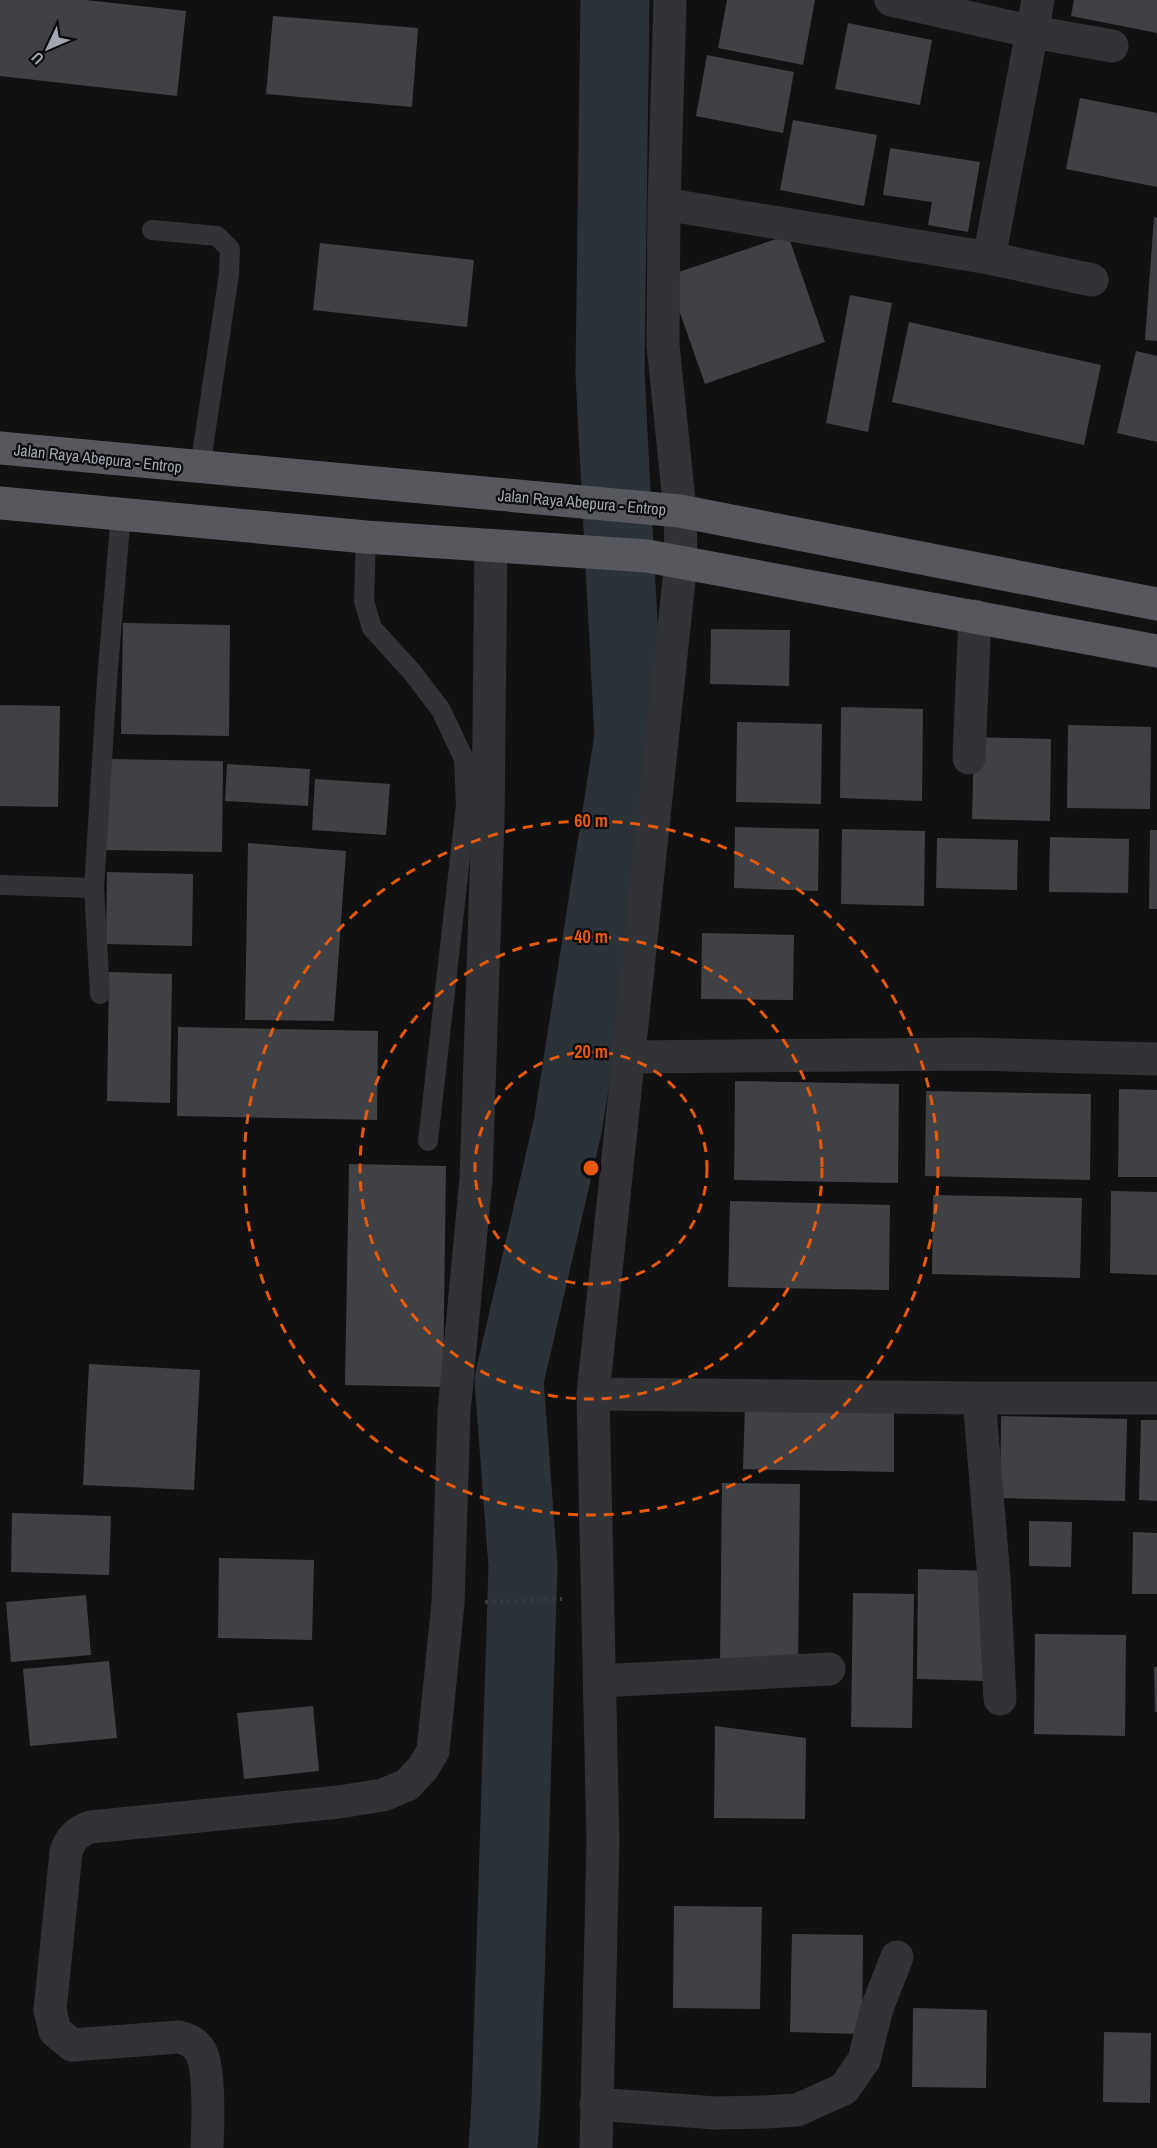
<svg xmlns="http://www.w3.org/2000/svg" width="1157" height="2148" viewBox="0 0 1157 2148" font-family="'Archivo Narrow',sans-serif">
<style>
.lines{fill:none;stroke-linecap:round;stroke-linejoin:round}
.river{stroke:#2b3339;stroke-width:69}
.building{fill:#404145}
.path{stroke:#383a3d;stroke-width:4;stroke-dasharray:3 4.5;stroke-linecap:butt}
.service{stroke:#323336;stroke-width:20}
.minor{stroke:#323336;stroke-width:33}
.trunk{stroke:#56585e;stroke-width:33}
.ring{fill:none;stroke:#e8590c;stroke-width:3;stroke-dasharray:10 8}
.labels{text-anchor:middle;stroke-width:4.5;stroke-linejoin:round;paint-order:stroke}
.street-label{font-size:16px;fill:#a3a7b1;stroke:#0c0c0d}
.centre{fill:#e8590c;stroke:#0c0c0d;stroke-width:3}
.ring-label{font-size:18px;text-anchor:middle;font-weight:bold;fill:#e8590c;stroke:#0c0c0d;stroke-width:4.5;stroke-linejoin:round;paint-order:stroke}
</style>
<rect width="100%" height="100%" fill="#111112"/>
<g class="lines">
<path class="river" d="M503 2148 506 2103 523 1566 509 1380 568 1125 629 737 610 374 615 0"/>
</g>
<path class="building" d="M0 0H86L186 11 177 96 0 76Z
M727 0H815L803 65 718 48Z
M1074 0H1157V33L1071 16Z
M273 16 418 28 412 107 266 94Z
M848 23 932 40 920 105 835 89Z
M707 55 794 72 783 133 696 116Z
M1080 98 1157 113V187L1066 169Z
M793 120 877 135 864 206 780 190Z
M890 148 980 162 968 232 928 225 932 202 883 195Z
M1154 217 1157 218V341L1145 340Z
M788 235 825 342 705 384 667 276Z
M320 243 474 260 467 327 313 310Z
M850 295 892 303 868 432 826 423Z
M909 322 1101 365 1084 445 892 402Z
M1136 351 1157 356V442L1117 433Z
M123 623 230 625 229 736 121 734Z
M711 629 790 630 789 686 710 684Z
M0 705 60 706 58 807 0 806Z
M841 707 923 709 922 801 840 798Z
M737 722 822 724 821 804 736 802Z
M1068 725 1151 727 1150 809 1067 808Z
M974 737 1051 739 1050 821 972 819Z
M106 759 223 761 222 852 104 850Z
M227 764 310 769 308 806 225 801Z
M315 779 390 784 386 835 312 830Z
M735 827 819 829 818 891 734 888Z
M842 829 925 831 924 906 841 904Z
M1150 830H1157V909H1149Z
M1050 837 1129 839 1128 893 1049 892Z
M937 838 1018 840 1017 890 936 888Z
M248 843 346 851 334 1021 245 1020Z
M107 872 193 874 192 946 106 944Z
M702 933 794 935 793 1000 701 999Z
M109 972 172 974 170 1103 107 1101Z
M178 1027 378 1031 377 1120 177 1116Z
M735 1081 899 1084 898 1183 734 1180Z
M1119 1089 1157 1090V1177H1118Z
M926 1091 1091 1094 1090 1180 925 1176Z
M349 1164 446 1166 443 1387 345 1385Z
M1111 1191 1157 1192V1275L1110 1273Z
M933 1195 1082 1198 1080 1278 932 1274Z
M730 1201 890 1205 889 1290 728 1287Z
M89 1364 200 1370 194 1490 83 1485Z
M745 1405 894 1407V1472L743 1469Z
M1001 1416 1127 1419 1125 1501 1000 1498Z
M1141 1420H1157V1501L1139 1500Z
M722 1483 800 1484 798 1665 720 1663Z
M12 1513 111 1516 109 1575 11 1572Z
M1029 1521 1072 1522 1071 1567 1029 1566Z
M1133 1532 1157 1533V1594H1132Z
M219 1558 314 1560 312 1640 218 1638Z
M918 1569 989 1571 987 1681 917 1679Z
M853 1593 914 1594 912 1728 851 1727Z
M86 1595 91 1655 11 1662 6 1602Z
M1035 1634 1126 1635 1125 1736 1034 1734Z
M109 1661 117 1738 30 1746 23 1669Z
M1154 1667H1157V1712H1155Z
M313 1706 319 1771 244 1779 237 1713Z
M715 1726 806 1738 805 1819 714 1818Z
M674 1906 762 1907 760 2009 673 2008Z
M792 1934 863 1935 862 2034 790 2032Z
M913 2008 987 2010 986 2088 912 2087Z
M1104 2032 1151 2033 1150 2103 1103 2102Z"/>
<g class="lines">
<path class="path" d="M485 1602 562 1599"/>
<path class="service" d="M152 230 217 236 230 249 229 274 200 468
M366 537 364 601 372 628 412 672 441 710 464 759 466 805 428 1141
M0 885 94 888
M100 994 94 888 107 681 121 513"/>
<path class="minor" d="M891 0 1033 32 1112 46
M664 204 989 258 1092 280
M989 258 1038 0
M969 758 975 616
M628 1057 974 1054 1157 1059
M593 1394 979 1398H1157
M979 1398 994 1578 1000 1699
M600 1681 829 1669
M596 2104 715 2113 766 2112 797 2110 844 2089 864 2060 877 2008 897 1957
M207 2148C208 2126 210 2071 201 2052 196 2043 188 2039 179 2037L72 2045 55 2031 50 2010 66 1852C70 1839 77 1831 91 1827L339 1802 383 1795 407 1785 423 1768 433 1751 448 1603 454 1412 476 1179 488 820 491 545
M596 2148 603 1842 593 1394 681 561 680 511 663 345 664 204 670 0"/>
<path class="trunk" d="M0 448 680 511 1157 604
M0 503 366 537 647 556 1157 651"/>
</g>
<g class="ring">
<circle cx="591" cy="1168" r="116"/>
<circle cx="591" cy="1168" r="231"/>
<circle cx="591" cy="1168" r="347"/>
</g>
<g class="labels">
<g class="street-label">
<text transform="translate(98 458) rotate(6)" y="6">Jalan Raya Abepura - Entrop</text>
<text transform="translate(582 502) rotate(5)" y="6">Jalan Raya Abepura - Entrop</text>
</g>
</g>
<circle cx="591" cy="1168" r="9" class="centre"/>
<g class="ring-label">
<text x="591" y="827">60 m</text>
<text x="591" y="943">40 m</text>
<text x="591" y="1058">20 m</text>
</g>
<g transform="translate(48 48) rotate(226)" stroke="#0c0c0d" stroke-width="4.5" paint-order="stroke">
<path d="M0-4.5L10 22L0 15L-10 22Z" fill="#a3a7b1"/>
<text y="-9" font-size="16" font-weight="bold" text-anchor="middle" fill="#a3a7b1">U</text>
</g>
</svg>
